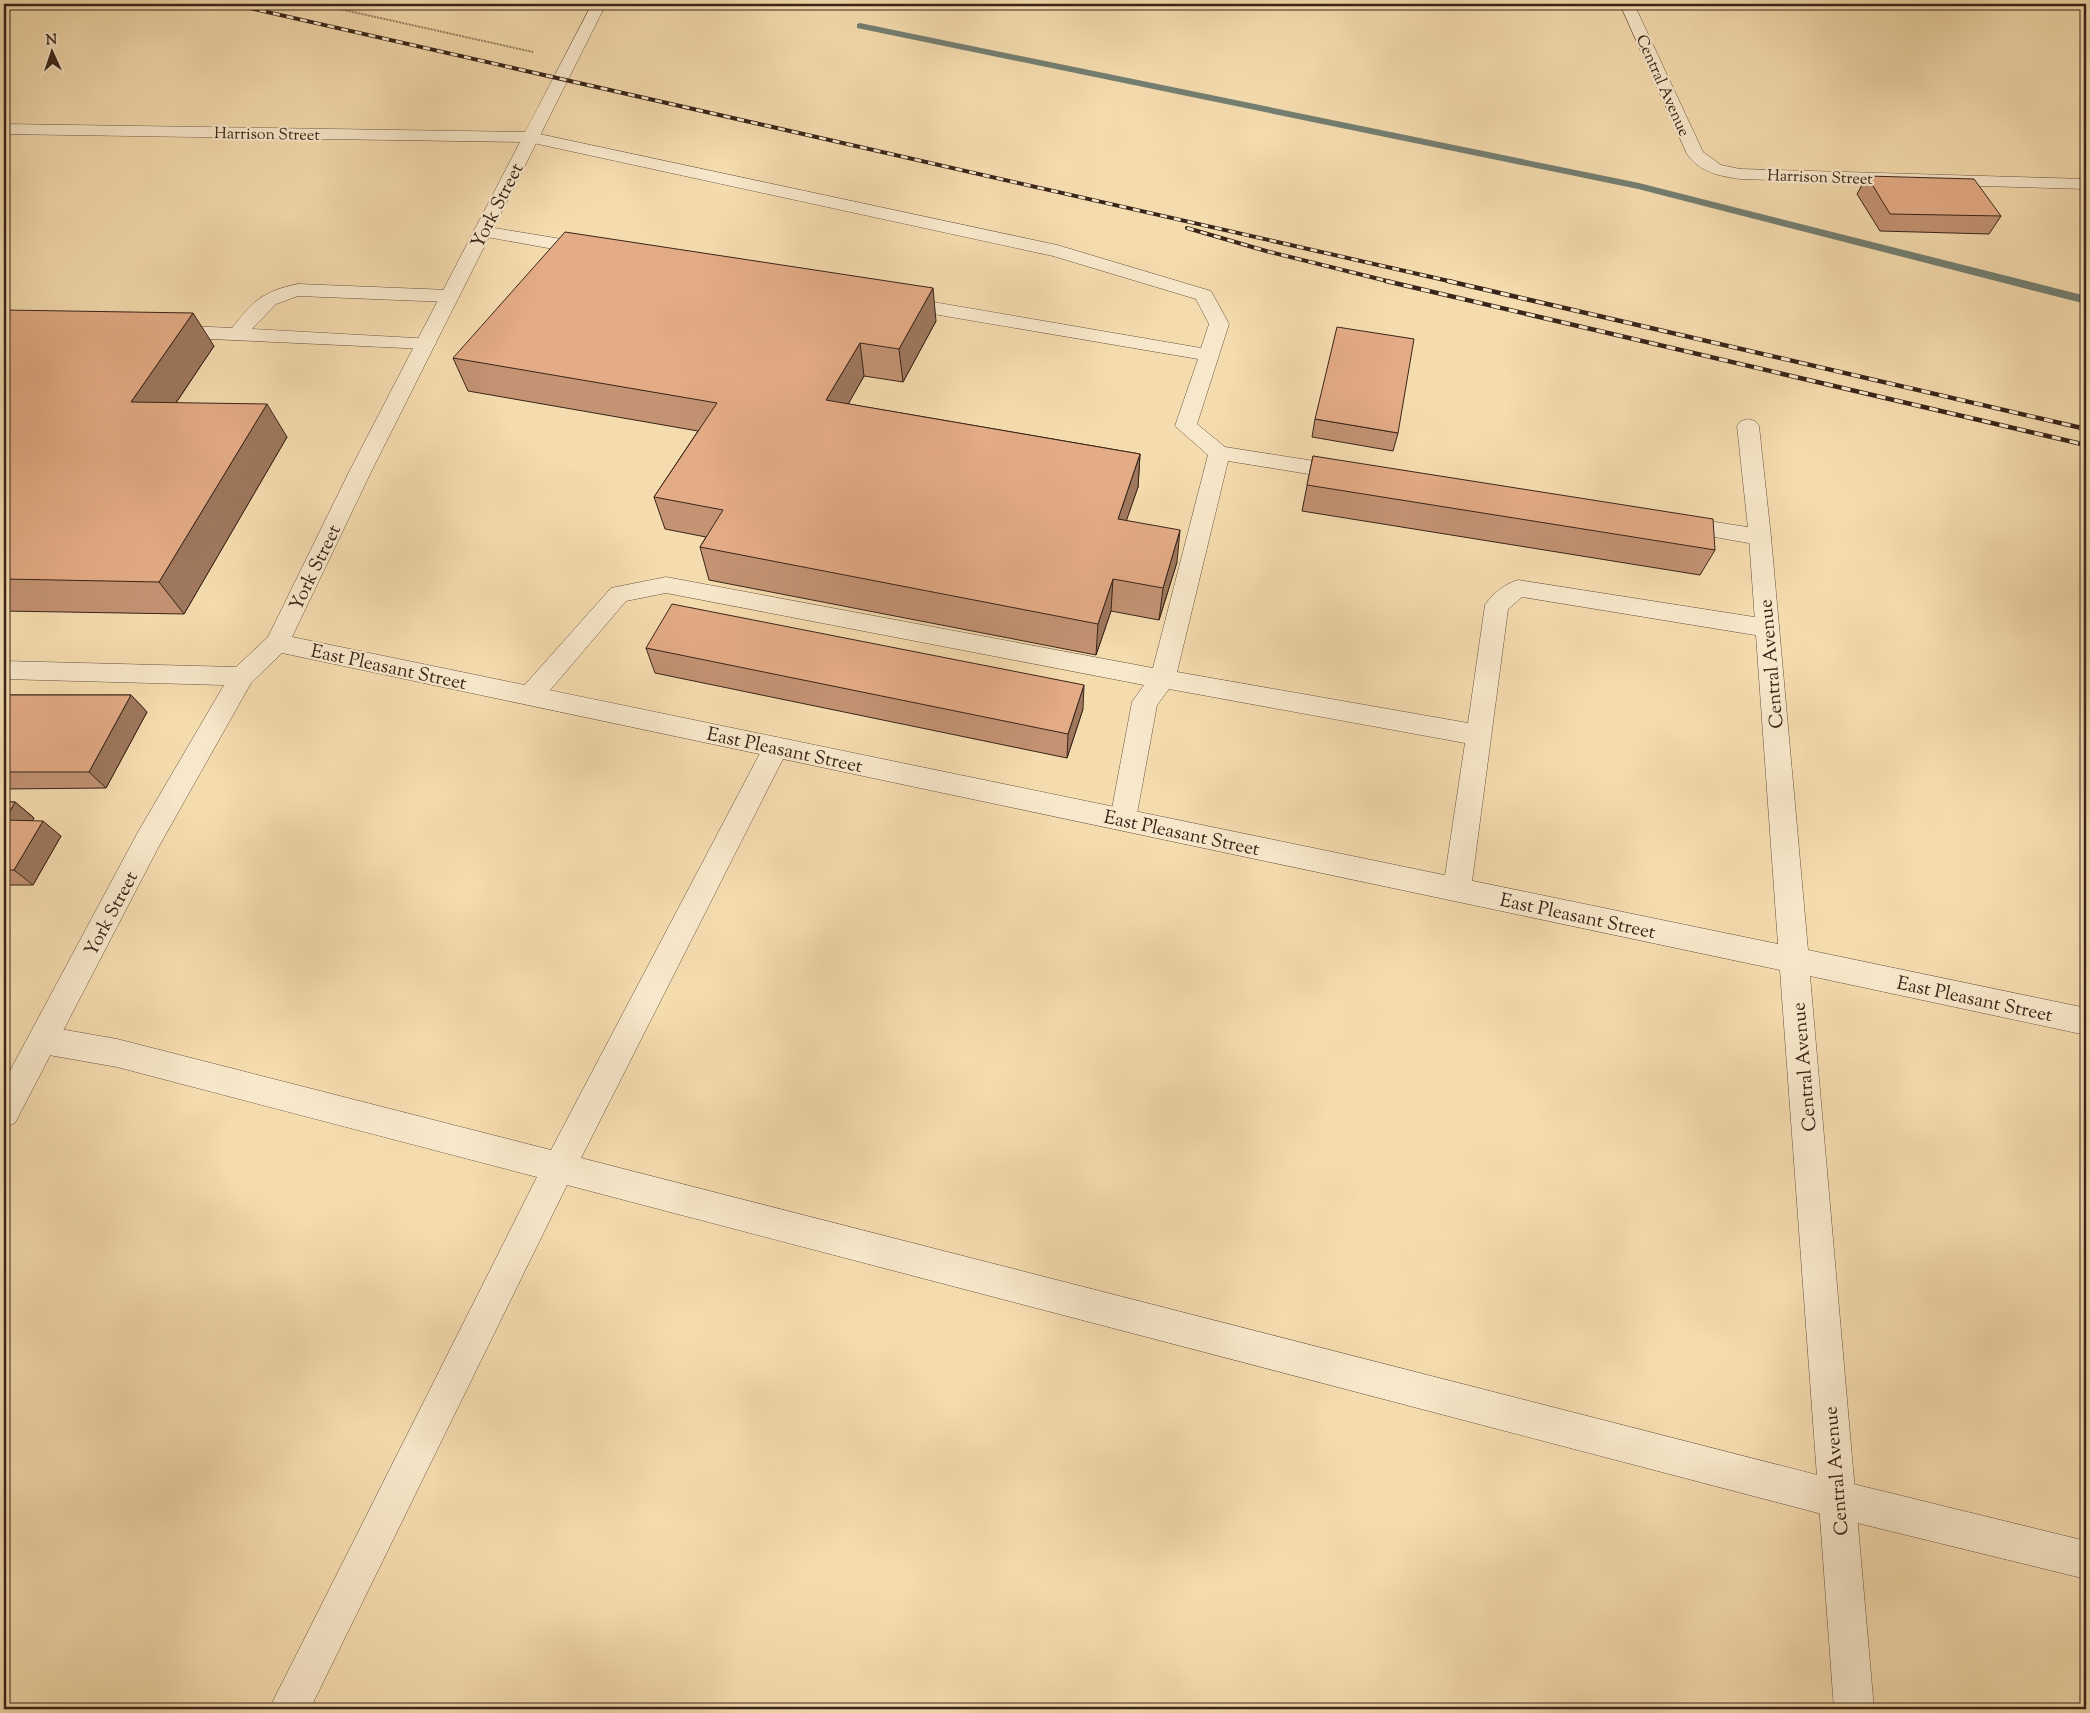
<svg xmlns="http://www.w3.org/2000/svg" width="2090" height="1713" viewBox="0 0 2090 1713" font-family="'Sorts Mill Goudy',serif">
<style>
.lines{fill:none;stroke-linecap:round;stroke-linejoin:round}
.stream{fill:#747f72;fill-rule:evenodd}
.service-casing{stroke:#68523e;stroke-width:1}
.minor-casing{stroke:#68523e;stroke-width:1}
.path{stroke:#392419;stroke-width:2;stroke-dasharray:0.5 1;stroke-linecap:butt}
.service{fill:#f8e8cb;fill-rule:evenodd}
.minor{fill:#f8e8cb;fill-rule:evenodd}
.rail-far1-casing{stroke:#392419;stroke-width:4}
.rail-casing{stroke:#392419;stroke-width:4.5}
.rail-far1{stroke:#f8e8cb;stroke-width:2.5;stroke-dasharray:7;stroke-linecap:butt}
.rail{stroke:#f8e8cb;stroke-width:3;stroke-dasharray:9;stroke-linecap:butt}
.wall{fill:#c39373;stroke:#392419}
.shaded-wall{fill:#9f785e;stroke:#392419}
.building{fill:#e3ab86;stroke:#392419}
.labels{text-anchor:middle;stroke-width:4.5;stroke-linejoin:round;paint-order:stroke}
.far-street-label{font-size:16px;fill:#392419;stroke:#f8e8cb}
.street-label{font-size:19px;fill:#392419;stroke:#f8e8cb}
</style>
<rect width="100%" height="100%" fill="#f5dcaf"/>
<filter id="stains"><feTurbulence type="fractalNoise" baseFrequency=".004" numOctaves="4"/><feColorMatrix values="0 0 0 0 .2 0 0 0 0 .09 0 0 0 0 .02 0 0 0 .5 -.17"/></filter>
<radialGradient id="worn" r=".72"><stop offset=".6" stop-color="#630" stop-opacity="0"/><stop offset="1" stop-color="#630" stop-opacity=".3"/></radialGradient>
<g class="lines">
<path class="stream" d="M860 23 1639 183 2086 296V304L1638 189 857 28V24Z"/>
<defs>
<path id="service" d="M530 132 1057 245 1211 291 1229 324 1197 424 1225 447 1346 466 1354 468 1357 473 1354 478 1346 480 1228 461 1177 672 1468 723 1485 605C1492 594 1506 583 1518 580L1767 619 1776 622 1779 628 1776 634 1767 637 1522 597 1508 609 1471 889 1467 897 1457 901 1447 897 1443 889 1465 743 1169 689 1157 705 1136 819 1133 827 1123 830 1113 827 1110 819 1132 702 1144 685 666 593 626 601 540 702 531 704 522 702 518 695 522 688 611 588 666 577 1153 668 1208 455 1175 426 1198 359 898 308 891 306 888 302 891 298 898 296 1201 348 1209 324 1196 299 1053 256 524 141 522 137 524 133Z
M482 226 592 244 599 246 601 250 599 254 592 256 476 235 473 231 476 227Z
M298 284 449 290 456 292 459 296 456 300 449 302 298 296 276 304 252 329 433 339 436 343 433 347 426 349 167 337 160 335 157 331 160 327 167 325 232 328C253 301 263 291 298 284Z
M1677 516 1760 529 1768 532 1771 537 1768 542 1760 545 1669 529 1666 524 1669 519Z
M776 737 785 740 789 747 581 1158 1837 1480 2086 1541V1579L1837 1518 567 1185 310 1709H269L537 1177 117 1067 43 1054 32 1050 28 1040 32 1030 43 1026 117 1039 551 1150 767 740Z"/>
<path id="minor" d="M592 4H606L371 472 292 637 1778 944 1749 537 1737 426 1741 421 1748 419 1755 421 1759 426 1771 537 1808 950 2086 1008V1035L1810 976 1874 1709H1834L1780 970 282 653 251 683 158 848 15 1123 4 1128V1082L138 832 224 685 4 679V661L236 667 268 637 349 472 520 142 4 134V124L525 132Z
M1620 4H1634L1703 152 1721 165 1740 169 2086 179V189L1740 179C1719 176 1699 172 1687 154Z"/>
</defs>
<use href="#service" class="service-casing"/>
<use href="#minor" class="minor-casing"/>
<path class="path" d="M317 4 533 52"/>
<use href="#service" class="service"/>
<use href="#minor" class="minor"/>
<defs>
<path id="rail-far1" d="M232 4 1453 282
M1187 228 1266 251 1391 282"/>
<path id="rail" d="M1386 281 2086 445
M1448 281 2086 429"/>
</defs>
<use href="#rail-far1" class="rail-far1-casing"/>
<use href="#rail" class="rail-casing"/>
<use href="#rail-far1" class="rail-far1"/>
<use href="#rail" class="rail"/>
</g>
<path class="wall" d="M871 4H906L905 8 871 7Z
M1867 176 2001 216 1989 234 1880 231 1857 194Z
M4 310 214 346 176 403 287 437 184 614 4 611Z
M936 321 903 382 864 376 848 404 1140 454 1138 487 1126 520 1177 562 1159 620 1111 611 1096 655 709 580 700 547 706 537 665 529 654 497 698 431 468 391 453 358Z
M1315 419 1398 433 1393 451 1312 437Z
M1313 456 1715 550 1700 575 1302 511Z
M646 648 1083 709 1067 758 655 673Z
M4 695H131L147 712 106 788 4 789Z
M4 802H15L34 818 32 821 61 836 33 885H4Z"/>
<path class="shaded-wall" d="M933 288 936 321 903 382 899 349Z
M193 313 214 346 154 435 131 402Z
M860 343 864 376 832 433 826 400Z
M267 404 287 437 184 614 159 582Z
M1140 454 1138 487 1116 551 1118 519Z
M1180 530 1177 562 1159 620 1163 588Z
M1113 579 1111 611 1096 655 1098 624Z
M1084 685 1083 709 1067 758 1068 734Z
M131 695 147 712 106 788 89 772Z
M15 802 34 818 23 836 5 820Z
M43 821 61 836 33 885 14 870Z"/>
<path class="building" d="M1867 176 1974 179 2001 216 1890 214Z
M565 232 933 288 899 349 860 343 826 400 1140 454 1118 519 1180 530 1163 588 1113 579 1098 624 700 547 723 510 654 497 717 403 453 358Z
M4 310 193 313 131 402 267 404 159 582 4 579Z
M1337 327 1414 339 1398 433 1315 419Z
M1313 456 1713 519 1715 550 1307 485Z
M672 604 1084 685 1068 734 646 648Z
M4 695H131L89 772H4Z
M4 802H15L5 820 43 821 14 870H4Z"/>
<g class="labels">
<g class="far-street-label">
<text transform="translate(1664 85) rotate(66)" y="6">Central Avenue</text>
<text transform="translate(267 133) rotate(1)" y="6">Harrison Street</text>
<text transform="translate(1820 176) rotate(2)" y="6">Harrison Street</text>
</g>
<g class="street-label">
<text transform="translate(496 205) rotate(-63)" y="7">York Street</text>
<text transform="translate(314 567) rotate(-64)" y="7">York Street</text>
<text transform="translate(1770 664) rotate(-95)" y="7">Central Avenue</text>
<text transform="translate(389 666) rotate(12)" y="7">East Pleasant Street</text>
<text transform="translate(785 749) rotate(12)" y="7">East Pleasant Street</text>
<text transform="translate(1182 832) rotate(12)" y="7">East Pleasant Street</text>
<text transform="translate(110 913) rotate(-62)" y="7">York Street</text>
<text transform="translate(1578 915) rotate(12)" y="7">East Pleasant Street</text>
<text transform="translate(1975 998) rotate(12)" y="7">East Pleasant Street</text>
<text transform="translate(1803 1067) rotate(-95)" y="7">Central Avenue</text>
<text transform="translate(1835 1471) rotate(-95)" y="7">Central Avenue</text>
</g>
</g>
<rect width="2090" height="1713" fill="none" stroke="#f5dcaf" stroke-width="20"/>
<rect x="5" y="5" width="2080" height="1703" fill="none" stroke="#392419" stroke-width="2.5"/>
<rect x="10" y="10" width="2070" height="1693" fill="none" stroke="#392419"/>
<g transform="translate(52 52) rotate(357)" stroke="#f8e8cb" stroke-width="4" paint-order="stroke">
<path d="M0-4L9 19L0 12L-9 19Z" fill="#392419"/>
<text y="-8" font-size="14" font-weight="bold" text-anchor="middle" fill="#392419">N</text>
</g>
<rect width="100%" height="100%" filter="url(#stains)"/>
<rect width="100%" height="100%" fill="url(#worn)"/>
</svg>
